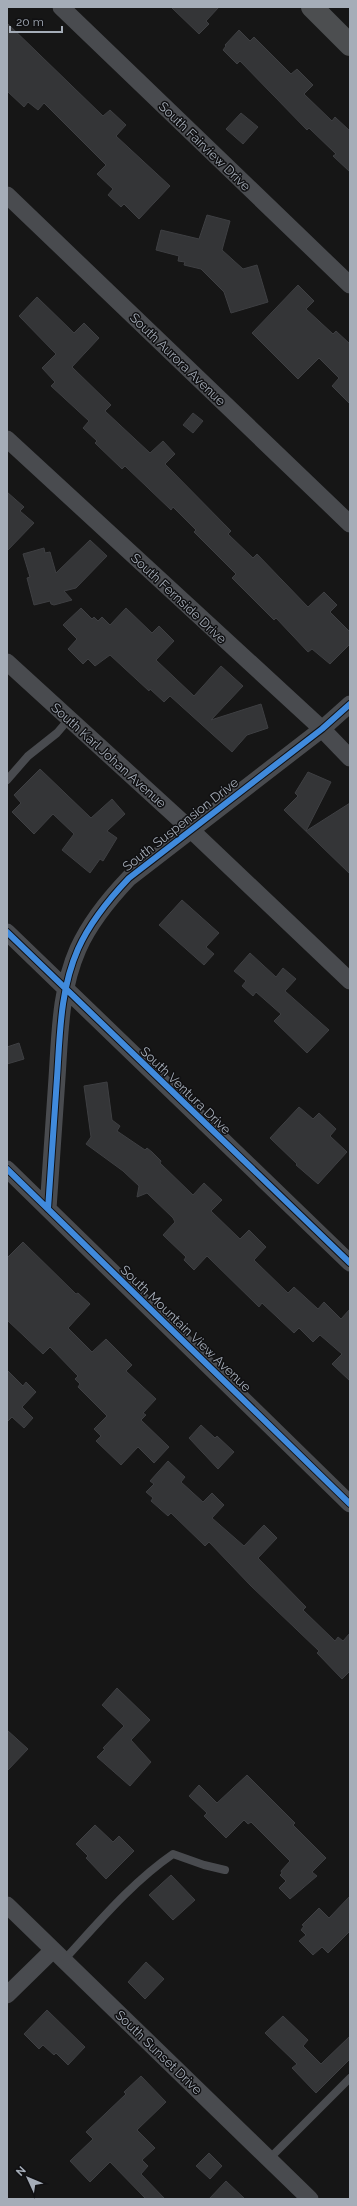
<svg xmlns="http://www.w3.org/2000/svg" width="357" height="2206" viewBox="0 0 357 2206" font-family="Raleway,sans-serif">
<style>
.building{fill:#343537;stroke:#3e3f42}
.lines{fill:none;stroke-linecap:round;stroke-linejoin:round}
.lane{stroke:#494b4f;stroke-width:8}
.street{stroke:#494b4f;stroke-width:17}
.primary{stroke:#4c4e50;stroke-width:22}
.cycleway-casing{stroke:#101012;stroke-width:8}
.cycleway{stroke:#408adc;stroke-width:6}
.labels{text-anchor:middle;stroke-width:3;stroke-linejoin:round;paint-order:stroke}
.street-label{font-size:13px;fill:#a5adb8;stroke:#101012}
</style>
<rect width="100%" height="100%" fill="#161616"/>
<path class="building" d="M171 7H219L206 21 209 24 199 34Z
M7 23 103 116 110 110 126 125 116 136 170 186 139 219 124 204 121 207 108 195 113 189 97 174 106 165 44 103 38 110 28 102 24 107 7 91Z
M239 30 250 41 254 37 291 74 297 69 313 85 304 94 332 121 335 117 350 131V172L333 156 336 154 309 128 307 130 240 61 237 64 223 50 226 46 225 45Z
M241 113 258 127 243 144 226 129Z
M207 215 230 221 222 250 243 269 257 265 268 302 231 313 224 292 201 269 184 265 185 262 178 261 179 256 156 250 161 230 199 239Z
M298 285 314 301 306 309 333 334 336 331 350 344V404L332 386 339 378 319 358 298 379 252 333Z
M37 297 74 333 84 323 99 338 72 367 111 405 105 411 150 453 163 441 175 454 165 464 231 531 228 534 253 558 257 554 308 607 324 592 337 605 330 612 350 632V644L330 664 312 649 308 652 276 618 274 620 232 578 236 574 194 532 196 530 173 507 171 510 125 466 122 469 95 443 97 441 83 428 89 421 51 386 55 382 42 368 56 354 19 316Z
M193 413 203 421 193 433 183 425Z
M7 492 24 507 20 511 34 523 7 551Z
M90 540 107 556 76 588 64 591 72 600 54 605 51 604 50 601 34 605 27 578 30 577 23 554 44 548 45 553 50 552 56 573Z
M81 608 92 619 94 617 98 621 102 617 110 625 126 608 152 633 159 626 174 641 156 660 194 696 221 666 243 686 211 720 261 704 268 728 247 735 232 752 170 696 164 702 150 689 149 691 110 655 95 666 88 659 83 664 68 649 77 639 63 625Z
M40 769 91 818 112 799 125 814 107 831 117 838 103 861 100 859 90 873 62 850 74 834 53 814 34 834 12 812 21 803 14 795Z
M308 772 331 782 306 831 350 803V874L284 810 298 796 295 793Z
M182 900 219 933 206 947 214 954 204 965 159 925Z
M250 953 276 977 283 968 296 979 285 991 329 1030 307 1053 274 1021 281 1014 256 992 253 996 242 986 246 981 234 971Z
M19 1043 24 1059 7 1064V1047Z
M107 1082 112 1120 120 1126 117 1131 145 1150 147 1148 152 1152 161 1161 160 1163 193 1195 204 1183 222 1200 211 1211 240 1239 249 1230 266 1247 254 1260 288 1293 294 1287 318 1309 324 1302 341 1319 350 1309V1381L332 1364 342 1354 320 1335 313 1342 299 1328 294 1333 262 1303 259 1307 207 1256 194 1270 184 1260 186 1257 163 1235 175 1222 173 1218 147 1193 137 1197 139 1186 123 1171 86 1144 91 1137 84 1086Z
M299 1107 313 1119 319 1113 336 1129 330 1136 347 1152 318 1184 296 1165 297 1164 270 1138Z
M23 1242 76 1294 78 1293 90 1304 68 1328 92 1352 106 1339 132 1365 126 1371 156 1399 143 1413 146 1415 141 1420 169 1447 154 1463 138 1447 121 1465 96 1441 101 1436 94 1429 107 1416 78 1387 80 1384 75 1379 78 1376 50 1347 43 1354 7 1320V1258Z
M7 1370 23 1386 26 1382 36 1392 22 1407 33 1418 24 1428 12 1417 7 1422Z
M201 1425 215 1438 217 1436 234 1452 218 1469 189 1438Z
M168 1461 185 1477 181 1482 203 1502 212 1493 224 1505 212 1518 244 1546 264 1525 277 1538 258 1558 306 1607 303 1610 335 1641 338 1637 343 1641 350 1633V1671L342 1679 317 1653 319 1651 251 1586 209 1542 205 1546 171 1513 168 1516 151 1501 153 1498 146 1492 154 1484 150 1481Z
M117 1688 150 1720 131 1740 151 1762 130 1786 97 1757 105 1749 103 1748 124 1726 102 1705Z
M7 1730 28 1749 7 1771Z
M247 1775 295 1823 293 1825 326 1858 312 1872 317 1876 290 1899 279 1888 286 1881 280 1875 282 1873 281 1871 290 1861 251 1822 248 1824 244 1820 226 1838 204 1816 207 1813 189 1796 199 1785 217 1803Z
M95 1825 113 1842 119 1836 134 1851 106 1879 86 1858 88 1856 76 1844Z
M171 1875 195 1900 173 1920 149 1895Z
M350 1896V1931L328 1953 322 1947 313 1955 299 1941 306 1935 301 1930 304 1926 302 1925 319 1908 329 1918Z
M146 1962 164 1979 145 1999 128 1982Z
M47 2010 85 2047 68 2065 56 2053 54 2055 43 2045 39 2049 24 2034Z
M283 2016 308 2040 303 2046 321 2064 350 2036V2059L316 2093 292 2068 297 2064 265 2033Z
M141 2076 166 2102 137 2130 155 2148 142 2160 148 2166 141 2174 165 2199H146L110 2162 90 2182 70 2161 93 2139 86 2132 126 2094 124 2092Z
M209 2153 222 2166 210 2179 196 2166Z
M226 2181 245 2199H209Z"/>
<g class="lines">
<path class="lane" d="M7 780 28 756 57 733 69 719
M64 1960C98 1923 131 1883 173 1854L204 1865 225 1870
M269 2159 350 2078"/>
<path class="street" d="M61 7 350 285
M7 195 350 524
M7 439 322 729 350 758
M7 662 190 829 350 981
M7 932 350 1263
M7 1169 350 1504
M48 1209C51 1165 54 1121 57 1078 60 1034 60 990 78 949 90 922 109 899 129 878L322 729 350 704
M7 1905 310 2199
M7 1995 53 1950"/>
<path class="primary" d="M312 7 350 45"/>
<defs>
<path id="cycleway" d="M7 932 350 1263
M7 1169 350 1504
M48 1209C51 1165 54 1121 57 1078 60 1034 60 990 78 949 90 922 109 899 129 878L322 729 350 704"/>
</defs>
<use href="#cycleway" class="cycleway-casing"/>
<use href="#cycleway" class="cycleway"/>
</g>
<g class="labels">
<g class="street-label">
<text transform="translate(205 146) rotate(44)" y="5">South Fairview Drive</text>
<text transform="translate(178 359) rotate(44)" y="5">South Aurora Avenue</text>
<text transform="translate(179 598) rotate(43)" y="5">South Fernside Drive</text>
<text transform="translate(109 755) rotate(42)" y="5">South Karl Johan Avenue</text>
<text transform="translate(180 824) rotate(-38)" y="5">South Suspension Drive</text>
<text transform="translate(186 1090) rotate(44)" y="5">South Ventura Drive</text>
<text transform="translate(186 1328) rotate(44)" y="5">South Mountain View Avenue</text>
<text transform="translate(159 2052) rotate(44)" y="5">South Sunset Drive</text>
</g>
</g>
<rect width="357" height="2206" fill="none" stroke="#a5adb8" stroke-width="16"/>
<g transform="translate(28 2178) rotate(314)" stroke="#101012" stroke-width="3" paint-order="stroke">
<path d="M0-3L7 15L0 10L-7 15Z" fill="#a5adb8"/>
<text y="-6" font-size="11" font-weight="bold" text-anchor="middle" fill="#a5adb8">N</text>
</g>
<path d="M10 26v6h52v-6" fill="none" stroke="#a5adb8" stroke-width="2"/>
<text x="16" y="26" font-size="12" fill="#a5adb8" stroke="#101012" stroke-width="3" paint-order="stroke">20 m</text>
</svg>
